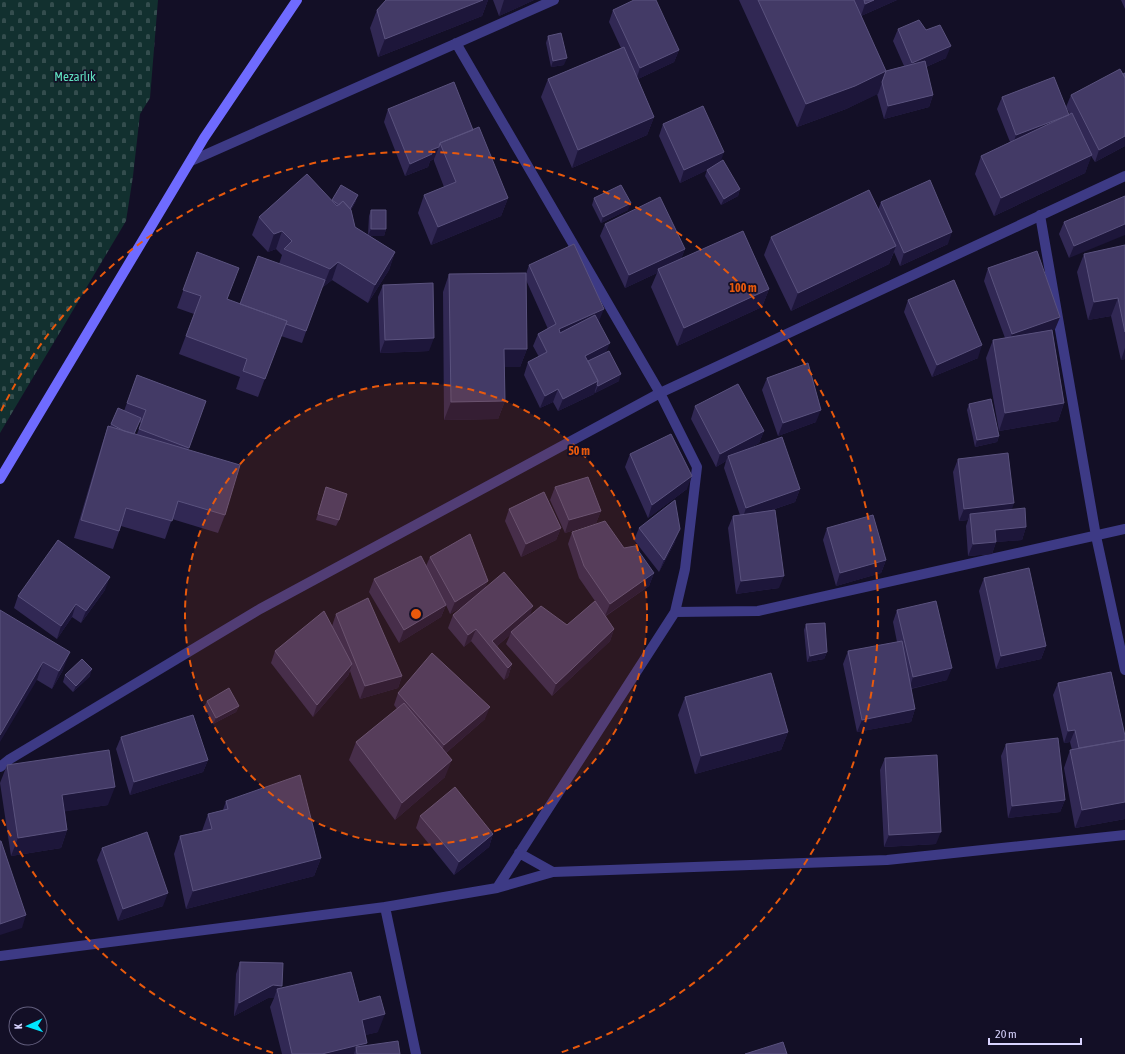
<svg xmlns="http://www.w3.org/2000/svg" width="1125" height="1054" viewBox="0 0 1125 1054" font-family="'Asap Condensed',sans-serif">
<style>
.cemetery{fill:url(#cemetery-stones)}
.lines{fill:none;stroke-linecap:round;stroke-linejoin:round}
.street{stroke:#3d3a85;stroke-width:10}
.secondary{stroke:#6f6bff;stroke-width:10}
.wall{fill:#312854;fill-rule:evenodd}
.shaded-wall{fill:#1d163a}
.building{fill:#433a66;stroke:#5a527e}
.ring{fill:none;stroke:#e8590c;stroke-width:2;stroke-dasharray:7 5}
.labels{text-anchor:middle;stroke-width:3.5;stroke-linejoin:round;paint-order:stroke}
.park-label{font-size:13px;fill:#5fe0c0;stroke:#130f26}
.centre{fill:#e8590c;stroke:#130f26;stroke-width:2}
.ring-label{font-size:12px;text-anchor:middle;font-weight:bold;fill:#e8590c;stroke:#130f26;stroke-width:3.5;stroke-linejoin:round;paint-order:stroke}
</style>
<defs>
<pattern id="cemetery-stones" width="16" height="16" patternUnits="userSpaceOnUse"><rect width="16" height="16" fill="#12302f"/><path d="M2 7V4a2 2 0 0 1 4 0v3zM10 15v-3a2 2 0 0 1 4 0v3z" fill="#344d4e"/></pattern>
</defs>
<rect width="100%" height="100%" fill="#130f26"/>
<path class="cemetery" d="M0 0H158L150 98 140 114 133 176 126 221 0 433Z"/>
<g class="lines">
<path class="street" d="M456 43 660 393 697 467 685 569 675 612 497 888
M191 161 554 0
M1040 215 1096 536 1125 670
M675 612 758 611 1125 529
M0 767 10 759 260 609 660 393 1125 176
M519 853 553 872
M385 907 416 1054
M0 956 385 907 497 888 553 872 887 860 1125 835"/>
<path class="secondary" d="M0 479 204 138 297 0"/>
</g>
<path class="wall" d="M386 0H488L482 16 378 57 370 28 377 10Z
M493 0H534L499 16Z
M739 0H897L861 16 886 71 904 66 893 41 898 29 946 58 926 67 933 95 929 107 884 119 877 94 846 109 797 127Z
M1121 0H1125V9Z
M613 10 679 50 674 62 638 79 654 117 647 135 572 168 541 97 548 79 621 48 609 22Z
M548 36 564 65 551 67 546 43Z
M1071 95 1125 146 1095 162 1091 156 1085 173 994 216 975 174 981 156 1010 142 997 109 1002 97 1069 114H1070L1066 107Z
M388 109 473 130 508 198 501 216 431 245 418 213 424 195 444 187 434 161V159L430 161 428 167 405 176 384 122Z
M663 124 721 162 740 189 738 196 721 205 705 176 707 170 680 183 659 136Z
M1125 196 1069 258 1059 234 1064 222Z
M594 198 628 210 601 223 592 205Z
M332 201H356L351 210 355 227 368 235 369 216 371 210 386 229 384 236H370L395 252 389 270 368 303 332 280 323 287 322 286 302 343 281 336 258 397 236 389 240 377 179 354 194 314 177 308 197 252 227 299 240 304 279 264 282 255 276 249 268 252 252 235 259 217Z
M881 202 948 244 900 266 894 252 889 264 791 311 764 255 771 237 878 210Z
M605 224 685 249 681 259 769 289 762 307 677 346 651 287 657 273 625 288 600 236Z
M1125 245V359L1121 360 1111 316 1088 320 1077 272 1084 254Z
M529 265 599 321 606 352 619 381 595 393V391L594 394 558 411 553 402 540 408 524 375 528 362 539 357 533 346 538 334 548 329 526 280 527 349 520 367H505V401L498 419 444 420 443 292 449 274H526Z
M988 268 1060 317 1055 329 1052 330 1064 403 1058 421 999 431 986 358 993 340 1005 338 984 281Z
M383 285 429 351 380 353 378 297Z
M908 300 978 358 932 377 904 312Z
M137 375 206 401 188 450 225 515 218 533 172 519 165 539 121 526 113 549 74 538 102 444 108 426H110L118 408 124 411ZM139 422 141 423 137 434H134Z
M767 378 816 422 778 436 762 390Z
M969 404 999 436 997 442 975 447 967 410Z
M695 406 764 431 759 443 750 448 800 489 795 502 769 511 779 588 736 594 728 528 733 516 740 515 724 468 726 461 716 467 691 419Z
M630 454 687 489 648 518 625 467Z
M958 459 1012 510 1026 527 1022 540 996 542 992 554 968 556 966 526 968 520 959 521 953 472Z
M326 487 339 520 336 526 316 520Z
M555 487 601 511 596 523 565 533 550 500Z
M509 509 561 528 556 540 521 557 505 521Z
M639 528 675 542 659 572 634 540Z
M827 528 886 560 881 573 836 586 823 540Z
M572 532 624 548 654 573 649 586 606 616 614 629 610 641 552 696 506 644 510 635 497 646 512 664 508 677 504 680 471 641 464 647 448 628 453 615 465 605 450 614 446 605 441 617 399 643 369 592 374 579 426 566 430 557 485 588 530 615 567 625 595 601 579 578 568 544Z
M984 578 1046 646 1041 659 996 669 979 591Z
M105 590 81 623 72 617 57 639 14 608 18 596Z
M0 610 63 670 52 689 37 680Z
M897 610 947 680 911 689 915 709 911 722 857 732 843 664 848 651 897 642 893 622Z
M336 614 402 676 398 688 360 699 350 671 348 676 313 717 271 663 275 651 332 626Z
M806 624 827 652 824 659 807 662 804 630Z
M65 675 90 676 73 692 63 682Z
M1058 683 1125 736V819L1075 828 1064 768 1070 750H1072L1070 742 1064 743 1053 695Z
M398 693 485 719 446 753 445 777 395 820 349 760 356 742 397 709 394 705Z
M685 697 788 732 781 750 695 774 678 715Z
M207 701 239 706 236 712 213 724 204 707Z
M121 737 208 760 203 772 130 795 116 749Z
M1006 744 1065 800 1060 812 1008 818 1001 756Z
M885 758 936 844 884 847 880 770Z
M7 765 108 805 65 811 67 830 61 848 11 856 0 783Z
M226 801 321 858 314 876 186 909 174 854 180 836 202 831 208 814 223 810Z
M420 816 493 834 489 847 454 875 416 828Z
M102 848 163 906 118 921 97 860Z
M240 962 281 988 359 1002 378 1032 365 1035 366 1046 400 1054H282L270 1007 274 998H268L234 1016 236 974Z"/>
<path class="shaded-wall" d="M483 0H488L482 16 378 57 385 39Z
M504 0H534L499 16Z
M874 0H897L861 16 865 4Z
M951 46 946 58 908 75 912 63Z
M679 50 674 62 636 80 640 68Z
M567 58 564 65 551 67 553 61Z
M886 71 878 94 846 109 797 127 806 104Z
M933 95 929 107 884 119 888 106Z
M1069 115 1012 147 1016 135Z
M654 117 647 135 572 168 578 150Z
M1125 136V146L1095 162 1099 150Z
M439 147 434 159 430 161 428 167 405 176 410 164 431 150Z
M724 152 720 164 680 183 684 170Z
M1092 155 1085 173 994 216 1001 198Z
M740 189 738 196 721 205 724 199Z
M358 195 356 201 346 217 349 210Z
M508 198 501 216 431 245 438 227Z
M631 203 628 210 601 223 603 217Z
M1125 224V235L1069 258 1074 246Z
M371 229H386L384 236H368Z
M282 231 276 249 268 252 274 234Z
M952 232 948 244 900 266 904 253Z
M896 246 889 264 791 311 798 293Z
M685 249 680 261 658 269 657 273 625 288 629 275Z
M395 252 389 270 368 303 375 285Z
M338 262 332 280 323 287 330 269Z
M769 289 762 307 677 346 684 328Z
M1118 298 1111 316 1088 320 1094 302Z
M604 309 599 321 554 342 559 329Z
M1060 317 1055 329 1007 346 1012 334Z
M434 338 429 351 380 353 385 340Z
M610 343 605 355 586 365 585 356Z
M982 345 978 358 932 377 937 365Z
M1125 348V359L1121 360Z
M504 349H527L520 367H498Z
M621 374 619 381 595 393 598 386Z
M598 381 594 394 558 411 563 399Z
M558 389 553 402 540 408 545 396Z
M505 401 498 419 444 420 451 402Z
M1064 403 1058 421 999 431 1005 413Z
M821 410 816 422 778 436 783 423Z
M764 431 759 443 730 459 728 456 726 461 716 467 720 454Z
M999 436 997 442 975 447 977 440Z
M692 476 687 489 648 518 652 505Z
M800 489 795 502 742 520 746 508Z
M1014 503 1010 516 970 514 968 520 959 521 964 509Z
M601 511 596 523 565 533 569 520Z
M1026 527 1022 540 996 542 992 554 968 556 973 544 995 530Z
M561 528 556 540 521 557 526 544Z
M680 529 675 542 659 572 664 560Z
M886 560 881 573 836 586 840 573Z
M654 573 649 586 605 616 610 604Z
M784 576 779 588 736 594 741 581Z
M110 577 105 590 81 623 86 611Z
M488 581 483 594 450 614 455 602Z
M76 604 72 617 57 639 61 626Z
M446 605 441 617 399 643 404 630Z
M533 606 529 619 511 632 510 635 493 649 492 641Z
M476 629 471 641 464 647 468 635Z
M614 629 610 641 552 696 556 684Z
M1046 646 1041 659 996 669 1001 656Z
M70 652 63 670 52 689 59 671Z
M827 652 824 659 807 662 810 656Z
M43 662 37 680 0 742V735Z
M352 664 348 676 313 717 317 705Z
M512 664 508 677 504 680 508 668Z
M952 668 947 680 909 689 913 677Z
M92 669 90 676 73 692 76 686Z
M402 676 398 688 360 699 365 686Z
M239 706 236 712 213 724 216 718Z
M490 707 485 719 440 758 444 745Z
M915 709 911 722 857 732 862 720Z
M1075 730 1070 742 1064 743 1068 731Z
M788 732 781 750 695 774 701 756Z
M208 760 203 772 130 795 134 782Z
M452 760 445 777 395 820 402 803Z
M115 787 108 805 55 813 62 795Z
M1065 800 1060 812 1008 818 1012 806Z
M1125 802V819L1075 828 1082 810Z
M67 830 61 848 11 856 18 838Z
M941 832 936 844 884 847 889 835Z
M493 834 489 847 454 875 459 862Z
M321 858 314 876 186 909 193 891Z
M168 893 163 906 118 921 123 909Z
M26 915 22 928 0 935V924Z
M273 985 282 986 278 996 277 989 274 998H268L234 1016 239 1003Z
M385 1014 378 1032 355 1038 362 1020Z
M367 1043 363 1054 356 1047 354 1054H322Z"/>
<path class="building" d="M386 0H483L385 39 377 10Z
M634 0H656L679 50 640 68 613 10Z
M758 0H854L886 71 855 86 806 104Z
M864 0H874L865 4Z
M919 20 926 30 940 25 951 46 912 63 898 29Z
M561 33 567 58 553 61 548 36Z
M624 47 654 117 578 150 548 79Z
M925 61 933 95 888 106 882 82 886 71Z
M1120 69 1125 78V136L1099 150 1071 95Z
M1125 73V78L1123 74Z
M1054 77 1069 115 1016 135 1002 97Z
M454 82 473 130 440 143 439 147 431 150 432 154 410 164 388 109Z
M703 106 724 152 684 170 663 124Z
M1072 113 1092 155 1001 198 981 156Z
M479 127 508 198 438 227 424 195 456 182 440 143Z
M723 160 740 189 724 199 707 170Z
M307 174 337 206 343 201 351 210 355 227 395 252 375 285 338 262 330 269 284 249 292 241 282 231 274 234 259 217Z
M930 180 952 232 904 253 881 202Z
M341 185 358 195 350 209 343 201 339 205 332 200Z
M621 185 631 203 603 217 594 198Z
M869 190 896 246 798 293 771 237Z
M1125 196V224L1074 246 1064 222Z
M660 197 685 249 629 275 605 224Z
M371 210H386V229H371Z
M743 231 769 289 684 328 658 269Z
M574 244 604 309 559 329 560 333 595 315 610 343 585 356 598 381 563 399 558 389 545 396 528 362 547 352 538 334 556 324 529 265Z
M1125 245V332L1118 298 1094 302 1084 254Z
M1037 251 1060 317 1012 334 988 268Z
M197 252 239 268 227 299 287 321 265 379 243 371 247 359 186 336 201 296 183 290Z
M258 256 325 280 306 331 286 324 287 321 240 304Z
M526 273 527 349H504L505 401 451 402 449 274Z
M954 280 982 345 937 365 908 300Z
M433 283 434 338 385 340 383 285Z
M1052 330 1064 403 1005 413 993 340Z
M609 351 621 374 598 386 597 385 598 381 588 361Z
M808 363 821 410 783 423 767 378Z
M137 375 206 401 189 448 139 429 146 410 127 403Z
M738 384 764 431 720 454 695 406Z
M991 399 999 436 977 440 969 404Z
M118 408 141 418 134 434 124 431 111 424Z
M108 426 240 465 225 515 178 501 172 521 126 508 119 531 81 520Z
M671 434 692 476 652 505 630 454Z
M782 437 800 489 746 508 728 456Z
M1008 453 1014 503 964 509 958 459Z
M588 477 601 511 569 520 555 487Z
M326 487 347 494 339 520 318 514Z
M544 492 561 528 526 544 509 509Z
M675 500 680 529 664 560 639 528Z
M1025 508 1026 527 995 530 996 542 973 544 970 514Z
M775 510 784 576 741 581 733 516Z
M873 515 886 560 840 573 827 528Z
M605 521 624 548 635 546 654 573 610 604 584 566 572 532Z
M470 534 488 581 455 602 430 557Z
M58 540 110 577 86 611 76 604 61 626 18 596Z
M421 556 446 605 404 630 374 579Z
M1029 568 1046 646 1001 656 984 578Z
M504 572 533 606 492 641 512 664 508 668 476 629 468 635 453 615Z
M368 598 402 676 365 686 336 614Z
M595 601 614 629 556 684 511 632 541 606 567 625Z
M936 601 952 668 913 677 897 610Z
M0 610 70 652 59 671 43 662 0 735Z
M324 611 352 664 317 705 275 651Z
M825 623 827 652 810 656 806 624Z
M902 641 915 709 862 720 848 651Z
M432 653 490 707 444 745 398 693Z
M82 659 92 669 76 686 65 675Z
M1111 672 1125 736V740L1079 748 1075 730 1068 731 1058 683Z
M771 673 788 732 701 756 685 697Z
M229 688 239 706 216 718 207 701Z
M404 703 452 760 402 803 356 742Z
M193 715 208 760 134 782 121 737Z
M1058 738 1065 800 1012 806 1006 744Z
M1125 740V802L1082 810 1070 750Z
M109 750 115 787 62 795 67 830 18 838 7 765Z
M937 755 941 832 889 835 885 758Z
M300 775 321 858 193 891 180 836 212 829 208 814 228 809 226 801Z
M455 787 493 834 459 862 420 816Z
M147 832 168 893 123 909 102 848Z
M0 841H1L26 915 0 924Z
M240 962 283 963 282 986 273 985 239 1003Z
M351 972 359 1002 380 996 385 1014 362 1020 367 1043 322 1054H292L277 989Z
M398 1041 400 1054H357L356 1047Z
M783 1042 787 1054H745Z"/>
<circle cx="416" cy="614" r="231" fill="#e8590c" fill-opacity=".12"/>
<g class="ring">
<circle cx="416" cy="614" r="231"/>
<path d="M273 1053A462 462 0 0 1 1 817M1 411A462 462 0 1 1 559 1053"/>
</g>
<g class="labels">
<g class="park-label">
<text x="75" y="81">Mezarlık</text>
</g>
</g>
<circle cx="416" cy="614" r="6" class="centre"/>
<g class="ring-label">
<text x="743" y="292">100 m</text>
<text x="579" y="455">50 m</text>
</g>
<g transform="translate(28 1026) rotate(267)"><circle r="19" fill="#130f26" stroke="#625e7d"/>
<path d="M0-3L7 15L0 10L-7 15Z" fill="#00e5ff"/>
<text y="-6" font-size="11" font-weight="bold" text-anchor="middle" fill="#d9d4ff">K</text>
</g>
<path d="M989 1038v6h92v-6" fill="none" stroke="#d9d4ff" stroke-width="2"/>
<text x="995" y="1038" font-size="12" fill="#d9d4ff" stroke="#130f26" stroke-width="3" paint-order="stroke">20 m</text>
</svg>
